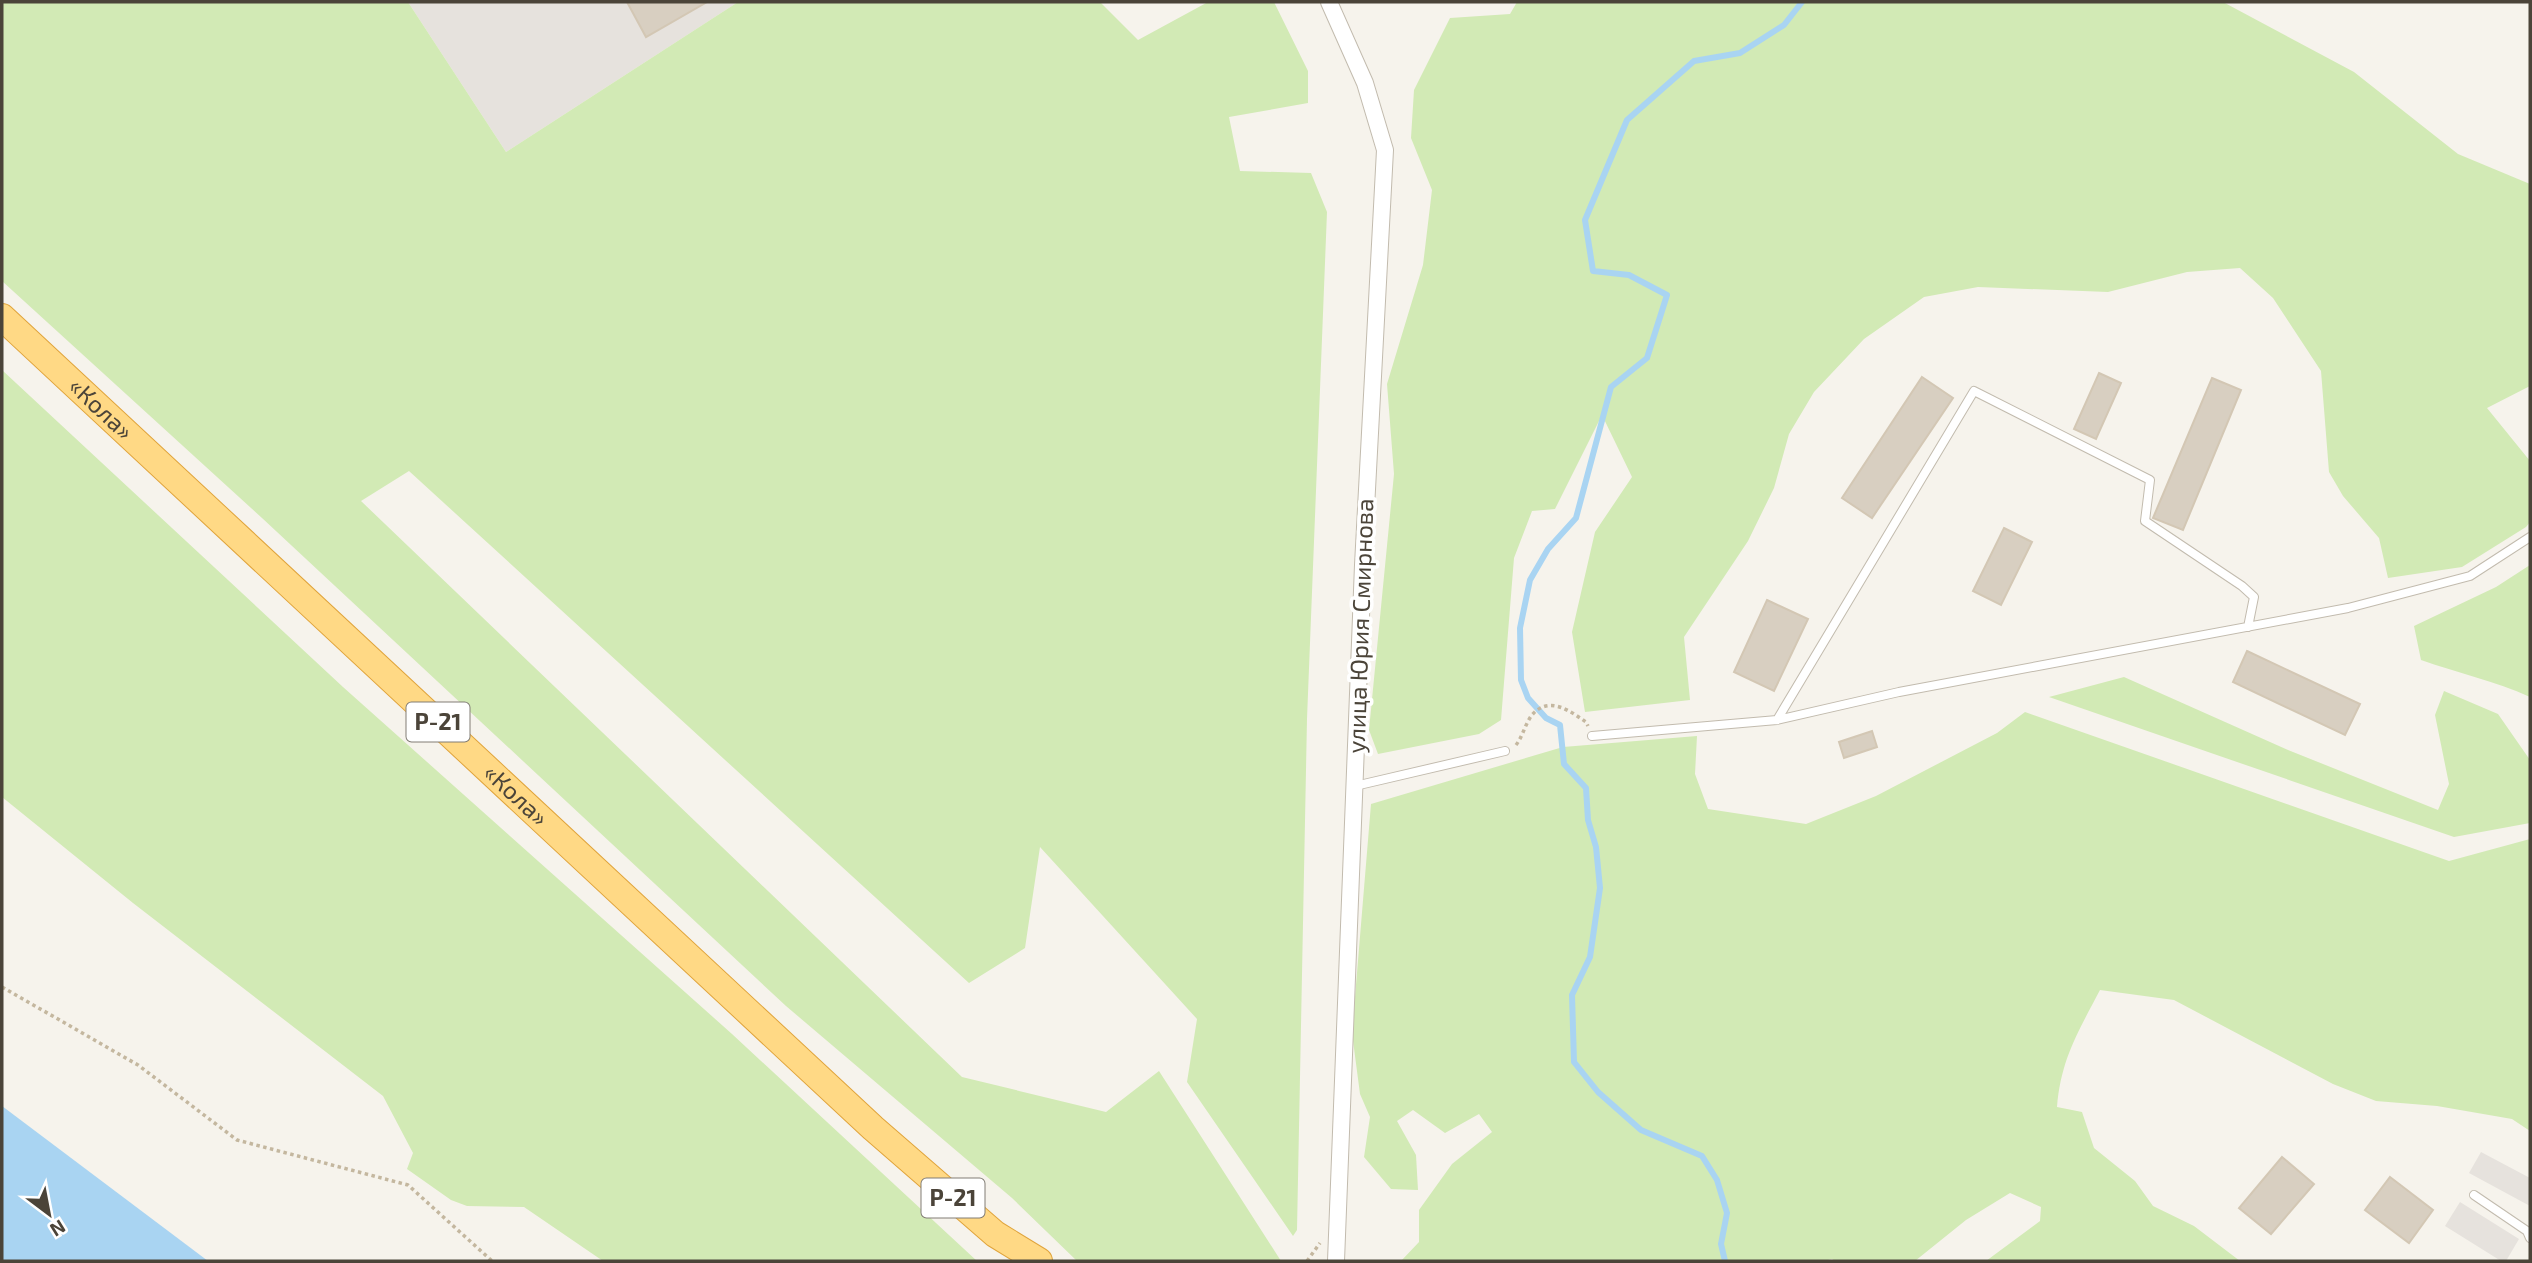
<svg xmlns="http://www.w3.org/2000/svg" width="2532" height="1263" viewBox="0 0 2532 1263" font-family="'Exo 2',sans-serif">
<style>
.industrial{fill:#e6e2dd}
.green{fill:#d2eab5}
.water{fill:#a9d4f2}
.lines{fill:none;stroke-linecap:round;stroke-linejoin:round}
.stream{stroke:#a9d4f2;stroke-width:6}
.building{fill:#d8cfc1;stroke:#d3c7b4;stroke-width:2}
.service-casing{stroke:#c2bbae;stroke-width:10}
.minor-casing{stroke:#c2bbae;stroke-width:18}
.trunk-casing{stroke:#e0a43c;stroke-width:28}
.path{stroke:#c4b79f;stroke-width:3.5;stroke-dasharray:3.5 3.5;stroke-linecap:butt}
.service{stroke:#fff;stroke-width:8}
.minor{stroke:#fff;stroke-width:16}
.trunk{stroke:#ffd985;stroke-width:26}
.labels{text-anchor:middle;stroke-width:7;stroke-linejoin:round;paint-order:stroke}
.shield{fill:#fff;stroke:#817c74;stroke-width:2}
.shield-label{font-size:23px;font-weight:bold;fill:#4b4439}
.street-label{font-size:24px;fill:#4b4439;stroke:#fff}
</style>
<rect width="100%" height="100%" fill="#f6f3ec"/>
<path class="industrial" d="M408 2H738L506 152Z
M2481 1152 2530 1178V1206L2469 1173Z
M2460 1202 2519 1239 2506 1261H2501L2445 1226Z"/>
<path class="green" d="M2 2H408L506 152 738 2H1100L1138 40 1208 2H1274L1308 71V103L1229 117 1240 171 1311 173 1327 212 1307 719 1297 1230 1293 1236 1187 1082 1197 1019 1040 847 1025 948 969 983 409 471 361 501 962 1077 1106 1112 1159 1071 1281 1261H1077L1012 1198 786 1006 262 518 2 281Z
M1517 2H2223L2354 72 2458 154 2530 184V386L2487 408 2530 461V522L2526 527 2462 567 2388 578 2379 538 2343 496 2329 472 2321 371 2273 298 2240 268 2187 272 2108 292 1978 287 1924 297 1864 339 1814 392 1789 434 1774 488 1748 541 1684 637 1690 700 1585 712 1572 632 1595 532 1632 477 1602 415 1555 509 1532 511 1514 558 1501 720 1479 734 1378 754 1369 730 1394 474 1387 384 1423 265 1432 190 1411 138 1414 90 1450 18 1510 14Z
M2 370 343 687 732 1034 977 1261H603L524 1207 467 1206 451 1200 407 1169 413 1153 383 1096 133 903 2 797Z
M2530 565V697C2495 681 2458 673 2421 660L2414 626 2496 587Z
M2124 677 2288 750 2438 810 2449 784 2435 715 2444 691 2498 714 2530 760V823L2454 837 2049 697Z
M2025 712 2449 861 2530 839V1131L2512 1119 2437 1106 2376 1101 2333 1084 2174 1000 2100 990C2078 1032 2061 1059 2057 1107L2082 1112 2094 1148 2135 1181 2153 1206 2194 1226 2240 1261H1986L2040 1221 2041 1207 2010 1193 1966 1220 1915 1261H1835L1832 1259 1824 1261H1401L1419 1242V1210L1452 1164 1492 1132 1479 1114 1445 1133 1413 1110 1397 1121 1416 1155 1418 1190 1391 1189 1364 1157 1370 1117 1360 1094 1352 1033 1371 804 1563 747 1697 736 1695 774 1708 809 1806 824 1876 796 1997 733Z"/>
<path class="water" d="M2 1106 208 1261H2Z"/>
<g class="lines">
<path class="stream" d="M1725 1261 1721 1244 1727 1213 1717 1180 1702 1156 1641 1130 1598 1092 1574 1062 1572 995 1590 957 1600 888 1596 847 1588 820 1586 788 1564 764 1560 725 1546 718 1528 698 1521 680 1520 628 1530 580 1548 549 1576 518 1611 387 1647 358 1667 295 1629 275 1593 271 1585 220 1627 120 1694 61 1740 53 1784 25 1802 2"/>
</g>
<path class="building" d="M627 2H707L646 37Z
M2099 373 2121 383 2096 439 2074 429Z
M1922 377 1953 398 1872 518 1842 498Z
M2212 378 2241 390 2183 530 2153 518Z
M2004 528 2032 542 2001 605 1973 591Z
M1767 600 1808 619 1774 691 1734 672Z
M2247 651 2360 704 2345 735 2233 682Z
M1872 731 1877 747 1844 758 1839 742Z
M2282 1157 2314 1184 2271 1234 2239 1208Z
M2390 1177 2433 1210 2409 1243 2365 1210Z"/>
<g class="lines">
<defs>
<path id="service" d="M1777 720 1974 391 2150 480 2145 521 2242 586 2254 597 2248 627
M1592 736 1777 720 1899 692 2348 608 2470 576 2530 537
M1355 786 1505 751
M2474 1195 2527 1231 2530 1238"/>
<path id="minor" d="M1329 2 1365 83 1385 150 1363 565 1336 1261"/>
<g id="trunk">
<path id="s1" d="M2 317 873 1128 995 1234 1039 1261"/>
</g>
</defs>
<use href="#service" class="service-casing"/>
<use href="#minor" class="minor-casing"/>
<use href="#trunk" class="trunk-casing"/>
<path class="path" d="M1516 745C1523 736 1525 724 1532 715 1549 695 1570 711 1586 722L1588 726
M2 987 138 1065 237 1140 408 1185 492 1261
M1307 1261 1320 1243"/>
<use href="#service" class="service"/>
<use href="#minor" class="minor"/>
<use href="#trunk" class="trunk"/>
</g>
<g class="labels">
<g class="shield">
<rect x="406.5" y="702.5" width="63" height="39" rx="5"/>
<rect x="921.5" y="1178.5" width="63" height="39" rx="5"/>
</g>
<g class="shield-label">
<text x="438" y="730">Р-21</text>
<text x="953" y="1206">Р-21</text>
</g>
<g class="street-label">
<text dy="8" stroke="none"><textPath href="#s1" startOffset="135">«Кола»</textPath></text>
<text transform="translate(1361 626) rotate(-88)" y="8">улица Юрия Смирнова</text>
<text dy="8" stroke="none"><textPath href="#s1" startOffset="702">«Кола»</textPath></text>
</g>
</g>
<rect width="2532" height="1263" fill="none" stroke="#4b4439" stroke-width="7"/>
<g transform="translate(49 1214) rotate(148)" stroke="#ffffff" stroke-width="5" paint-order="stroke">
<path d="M0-5L12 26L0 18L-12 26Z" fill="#4b4439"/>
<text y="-10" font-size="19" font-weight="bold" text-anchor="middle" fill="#4b4439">N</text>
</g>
</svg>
